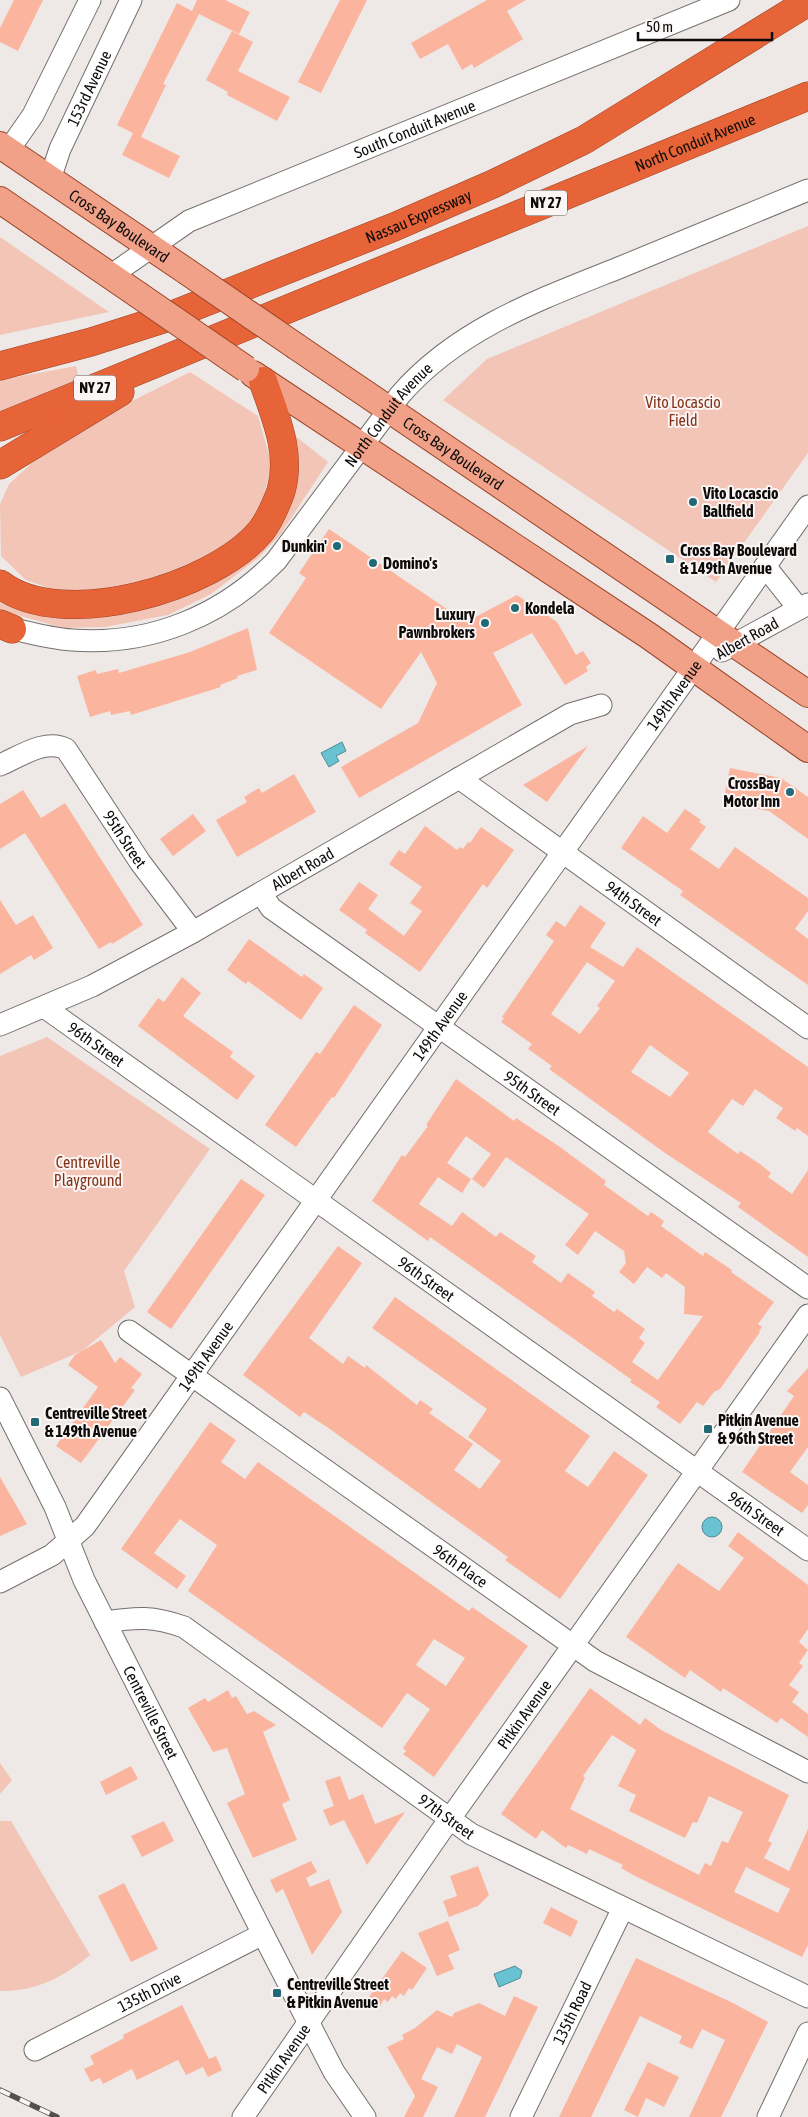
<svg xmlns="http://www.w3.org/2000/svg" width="808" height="2117" viewBox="0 0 808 2117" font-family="'Asap Condensed',sans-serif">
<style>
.green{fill:#f3c5b7}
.water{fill:#68c2d2;stroke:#4d8b96}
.building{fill:#fbb49e;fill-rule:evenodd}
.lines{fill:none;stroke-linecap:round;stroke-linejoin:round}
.minor-casing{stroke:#74706e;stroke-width:23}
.major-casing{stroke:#9b4528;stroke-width:28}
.highway-casing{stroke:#9b4528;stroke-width:29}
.minor{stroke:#fff;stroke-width:21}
.major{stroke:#f1a188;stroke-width:26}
.highway{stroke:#e76338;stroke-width:28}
.rail-casing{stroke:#52504e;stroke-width:5.5}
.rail{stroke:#fbf6f5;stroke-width:4;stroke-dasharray:11;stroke-linecap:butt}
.major-bridge-casing{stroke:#9b4528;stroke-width:28;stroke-linecap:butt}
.major-bridge{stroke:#f1a188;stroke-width:26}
.poi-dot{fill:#206975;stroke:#fbf6f5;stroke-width:2}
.labels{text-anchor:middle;stroke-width:4;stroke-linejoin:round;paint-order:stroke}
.shield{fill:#fbf6f5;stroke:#545251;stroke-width:1}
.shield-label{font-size:15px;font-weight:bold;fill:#0d0c0b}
.street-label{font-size:16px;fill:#0d0c0b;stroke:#fbf6f5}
.park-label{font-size:16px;fill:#843217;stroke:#fbf6f5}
.poi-label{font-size:16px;font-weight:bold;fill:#0d0c0b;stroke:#fbf6f5;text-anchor:start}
</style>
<rect width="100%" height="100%" fill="#eee9e7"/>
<path class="green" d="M808 226V453L716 582 443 400 487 359Z
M0 237 109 312 0 335Z
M76 366 79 379 0 411V380Z
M190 372 258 416 272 465 258 516 230 548 157 582 107 591H57L26 580 1 556 0 504 9 484 33 462 126 404Z
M289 431 328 462 280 535 257 559 211 594 168 615 105 627 63 628 0 610V599L41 615 104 613 253 553Z
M47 1037 210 1149 124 1271 135 1307 82 1351 21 1377 0 1335V1056Z
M0 1763 12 1780 0 1794Z
M0 1821H11L90 1955C64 1977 35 1992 0 1991Z"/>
<path class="water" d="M342 742 346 751 336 756 339 761 329 767 321 753Z
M702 1527a10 10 0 1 1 20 0a10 10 0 1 1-20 0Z
M515 1966 522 1971 520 1978 499 1987 494 1974Z"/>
<path class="building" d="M14 0H43L18 51 0 42V28Z
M197 0H225L250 12 239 34 199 14 163 84 166 85 141 137 117 125 177 3 192 11Z
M340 0H367L321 93 298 82Z
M487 0H526L507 11 523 39 474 68 472 64 462 70 448 44 420 59 411 43Z
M232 31 253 42 238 71 290 97 277 121 227 95 228 92 206 80Z
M133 133 180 156 169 178 122 155Z
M329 529 466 622 517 595 557 622 576 655 583 651 591 663 586 667 588 671 565 685 532 633 493 653 522 705 359 798 341 767 418 723 437 683 421 652 381 709 269 633 306 578 299 573Z
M248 628 257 670 237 676 238 678 220 685 221 687 131 715 130 711 111 715 110 711 90 717 77 676 96 670 97 674 118 669 119 673 190 652Z
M588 746 547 802 523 785Z
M730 768 781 778 808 797V839L769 811 723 802Z
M294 774 316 812 237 857 216 820 247 802 244 797 259 788 262 793Z
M23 790 41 818 65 803 143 925 112 944 111 942 99 949 25 833 0 849V804Z
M685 809 701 820 699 822 706 827 690 849 719 869 735 847 808 898V911L795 929 808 939V985L680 895 683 891 621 848 643 816 667 833Z
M193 814 206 831 173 856 160 839Z
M425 826 457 850 460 847 463 849 468 842 470 843 481 827 514 850 487 888 483 884 420 972 365 933 367 930 339 910 359 882 378 895 368 909 404 936 422 911 410 903 422 887 389 864 399 850 405 854Z
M0 900 16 925 33 915 53 948 34 960 31 955 0 974Z
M580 905 606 923 590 947 623 967 637 947 808 1067V1136L797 1128 795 1131 776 1118 783 1108 755 1089 743 1106 732 1099 708 1132 738 1154 740 1151 760 1164 771 1173 768 1177 792 1194 808 1170V1257L738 1207 741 1203 665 1153 549 1069 552 1066 528 1049 532 1044 501 1022 504 1018 502 1017 554 941 546 935 556 921 565 927ZM587 962 615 981 597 1006 600 1008 580 1034 551 1014ZM650 1045 689 1073 670 1097 631 1072Z
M249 939 302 977 304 974 323 988 301 1020 248 981 246 984 227 970Z
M182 977 201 993 183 1016 233 1052 230 1057 255 1076 237 1100 138 1026 158 998 164 1002Z
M354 1005 382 1025 334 1098 332 1097 296 1147 265 1125 316 1052 320 1054Z
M456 1079 514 1121 516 1118 560 1147 606 1181 604 1185 648 1216 651 1212 664 1221 661 1226 703 1256 705 1252 732 1270 731 1272 774 1302 758 1324 762 1327 759 1331 760 1332 720 1389 714 1392 703 1406 697 1402 680 1424 656 1407 660 1402 630 1382 632 1380 430 1237 428 1241 372 1201 402 1155 405 1157 428 1126 426 1125ZM466 1136 491 1154 472 1179 484 1188 506 1157 589 1214 565 1245 578 1255 595 1231 624 1251 626 1263 619 1272 634 1284 647 1267 662 1278 666 1273 685 1287 684 1314 703 1316 658 1380 632 1362 645 1343 639 1338 645 1329 617 1309 614 1312 592 1296 595 1292 568 1273 561 1283 532 1262 536 1256 500 1232 496 1237 462 1212 452 1226 419 1204 438 1177 462 1193 471 1179 447 1163Z
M241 1179 265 1195 171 1329 147 1312Z
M338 1246 362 1263 309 1338 343 1364 348 1356 365 1368 366 1365 417 1405 420 1400 433 1409 429 1413 473 1444 454 1470 480 1489 501 1461 468 1437 487 1409 372 1328 395 1297 590 1436 565 1471 588 1487 614 1451 648 1475 560 1599 505 1560 508 1557 327 1427 304 1412 300 1417 243 1375Z
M101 1340 115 1363 120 1357 142 1374 131 1388 135 1390 81 1463 56 1446 98 1387 68 1365 75 1355Z
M808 1368V1447L790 1472 808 1485V1505L802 1513 742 1472 794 1396 787 1391Z
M210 1422 236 1440 221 1462 245 1479 258 1462 469 1611 472 1607 528 1646 434 1777 403 1754 406 1751 403 1748 430 1709 407 1693 382 1728 188 1591 217 1545 180 1519 154 1553 186 1576 177 1589 121 1549ZM434 1639 465 1658 446 1686 416 1665Z
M0 1477 27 1524 0 1536Z
M738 1532 808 1585V1629L799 1642 808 1650 799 1663 803 1666 789 1685 799 1692 792 1702 808 1714V1737L781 1718 777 1723 723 1688 721 1692 690 1670 685 1678 626 1637 678 1563 719 1591 744 1558 728 1546Z
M590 1688 640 1725 645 1718 661 1730 789 1795 768 1841 772 1843 764 1858 789 1871 808 1829V1945L802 1957 635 1876 621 1868 623 1865 589 1849 587 1854 568 1845 566 1848 542 1830 536 1839 501 1814ZM612 1735 636 1750 618 1786 636 1795 629 1811 685 1838 693 1822 697 1823 709 1796 743 1812 728 1843 722 1841 711 1866 705 1863 699 1875 570 1809 585 1778 583 1776ZM746 1867 790 1889 778 1913 734 1892Z
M228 1690 232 1698 236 1696 247 1714 254 1711 276 1725 263 1732 290 1800 282 1804 297 1840 253 1858 227 1803 245 1794 227 1748 213 1752 188 1708 205 1698 208 1702Z
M131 1766 138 1779 106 1795 100 1782Z
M340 1776 349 1800 363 1794 375 1824 405 1812 367 1865 344 1820 330 1826 323 1810 334 1806 325 1781Z
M164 1821 174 1841 142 1857 131 1836Z
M311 1861 317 1872 306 1878 310 1887 329 1879 342 1912 312 1955 283 1889 276 1893 270 1880Z
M478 1866 489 1895 478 1906 449 1917 443 1901 457 1896 450 1876Z
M124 1883 158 1949 131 1962 98 1896Z
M551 1907 578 1921 571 1937 543 1923Z
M448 1921 460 1950 448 1955 454 1969 437 1976 418 1933Z
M402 1951 427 1968 412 1990 409 1988 404 1996 400 1993 396 1999 392 1996 388 2002 384 1999 380 2006 369 1997Z
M636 1958 733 2003 768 2022 721 2117H689L725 2040 702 2029 692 2049 679 2043 682 2036 640 2016 591 2117H559Z
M514 1996 538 2007 485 2117H454L482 2057 457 2044 452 2054 437 2047 421 2079 438 2087 423 2117H404L415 2096 387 2047 404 2039 402 2035 415 2028 437 2010 452 2017 454 2013 479 2003 505 2016Z
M182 2005 209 2059 216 2056 222 2070 208 2077 203 2067 186 2075 178 2060 137 2080 132 2069 103 2084 100 2078 91 2082 84 2069 94 2064 90 2056 124 2038 123 2035Z
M648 2062 679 2077 664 2107 646 2098 638 2117 624 2110Z"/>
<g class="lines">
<defs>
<g id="minor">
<path d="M8 151 33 115 90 0"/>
<path id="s1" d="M50 179 60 149 131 0"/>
<path id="s2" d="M110 276 189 221 729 0"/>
<path d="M765 566 799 609"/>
<path id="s3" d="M0 626C24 631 47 638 72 640 150 646 222 616 276 561L400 395C458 328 541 299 621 267 683 241 746 216 808 190"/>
<path d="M722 651 808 604"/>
<path id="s4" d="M0 765C19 757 46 738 66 749L140 862 193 932"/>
<path id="s5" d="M459 778 808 1028"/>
<path id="s6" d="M261 893 271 908 808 1288"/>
<path id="s7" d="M44 1007 808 1550"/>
<path id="s8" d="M0 1025 92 986 193 932 570 714 601 705"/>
<path id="s9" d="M129 1331 595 1661 808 1772"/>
<path id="s10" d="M0 1398 55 1507 84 1580 263 1934 334 2072 365 2117"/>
<path id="s11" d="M0 1582 52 1555 85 1526 808 506"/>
<path id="s12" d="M105 1622C137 1617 153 1616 184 1627L471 1834 808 1997"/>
<path id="s13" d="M35 2050 263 1934"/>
<path id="s14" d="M243 2117 439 1834 808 1315"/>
<path id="s15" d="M521 2117 623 1908"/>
<path d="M768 2117 808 2033"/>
</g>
<g id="major">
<path id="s16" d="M0 145 186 271"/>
<path d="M0 200 137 294"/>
<path id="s17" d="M297 347 808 694"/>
<path d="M253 374 649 636 808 749"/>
</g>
<g id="highway">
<path id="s18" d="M0 366 91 342 160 320 394 227 493 184 584 140 808 2"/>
<path id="s19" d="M0 427 808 96"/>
<path d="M0 465 120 392"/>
<path d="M0 584C62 632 214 588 261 531 270 519 276 505 281 491 292 453 275 416 263 381"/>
<path d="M0 624 12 629"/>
</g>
</defs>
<use href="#minor" class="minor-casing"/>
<use href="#major" class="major-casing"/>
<use href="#highway" class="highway-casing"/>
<use href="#minor" class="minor"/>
<use href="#major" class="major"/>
<use href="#highway" class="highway"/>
<defs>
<path id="rail" d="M0 2090 57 2117"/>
</defs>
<use href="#rail" class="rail-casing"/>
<use href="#rail" class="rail"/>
<defs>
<path id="major-bridge" d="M186 271 297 347
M137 294 246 369"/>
</defs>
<use href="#major-bridge" class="major-bridge-casing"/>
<use href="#major-bridge" class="major-bridge"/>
</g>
<g class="poi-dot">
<circle cx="693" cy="502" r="5"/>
<circle cx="337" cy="546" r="5"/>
<rect x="665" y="554" width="10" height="10" rx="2.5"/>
<circle cx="373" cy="563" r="5"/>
<circle cx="515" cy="608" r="5"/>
<circle cx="485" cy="623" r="5"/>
<circle cx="790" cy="792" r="5"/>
<rect x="30" y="1417" width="10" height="10" rx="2.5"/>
<rect x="703" y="1424" width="10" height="10" rx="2.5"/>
<rect x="272" y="1988" width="10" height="10" rx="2.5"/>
</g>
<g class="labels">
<g class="shield">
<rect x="525" y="190.5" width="42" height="25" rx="4"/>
<rect x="74" y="375.5" width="42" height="25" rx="4"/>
</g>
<g class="shield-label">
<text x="546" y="208">NY 27</text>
<text x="95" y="393">NY 27</text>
</g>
<g class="street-label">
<text dy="6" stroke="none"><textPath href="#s1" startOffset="99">153rd Avenue</textPath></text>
<text dy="6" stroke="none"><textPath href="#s2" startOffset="340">South Conduit Avenue</textPath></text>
<text dy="6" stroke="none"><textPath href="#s19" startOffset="751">North Conduit Avenue</textPath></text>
<text dy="6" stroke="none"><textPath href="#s18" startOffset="445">Nassau Expressway</textPath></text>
<text dy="6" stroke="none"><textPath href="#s16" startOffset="144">Cross Bay Boulevard</textPath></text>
<text dy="6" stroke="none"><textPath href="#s3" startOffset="484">North Conduit Avenue</textPath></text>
<text dy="6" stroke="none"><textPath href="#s17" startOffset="189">Cross Bay Boulevard</textPath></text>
<text transform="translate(747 638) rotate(-29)" y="6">Albert Road</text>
<text dy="6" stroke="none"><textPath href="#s11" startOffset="1121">149th Avenue</textPath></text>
<text dy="6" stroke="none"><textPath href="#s4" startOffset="178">95th Street</textPath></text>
<text dy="6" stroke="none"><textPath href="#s8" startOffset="341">Albert Road</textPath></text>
<text dy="6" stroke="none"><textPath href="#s5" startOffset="215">94th Street</textPath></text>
<text dy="6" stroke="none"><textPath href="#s11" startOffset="716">149th Avenue</textPath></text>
<text dy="6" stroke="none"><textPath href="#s7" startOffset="64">96th Street</textPath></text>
<text dy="6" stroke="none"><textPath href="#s6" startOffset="338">95th Street</textPath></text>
<text dy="6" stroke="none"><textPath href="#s7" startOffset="469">96th Street</textPath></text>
<text dy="6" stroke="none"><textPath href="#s11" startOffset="311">149th Avenue</textPath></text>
<text dy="6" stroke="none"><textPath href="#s7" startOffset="874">96th Street</textPath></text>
<text dy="6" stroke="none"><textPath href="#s9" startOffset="406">96th Place</textPath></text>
<text dy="6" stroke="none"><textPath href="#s10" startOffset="349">Centreville Street</textPath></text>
<text dy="6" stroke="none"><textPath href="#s14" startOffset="491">Pitkin Avenue</textPath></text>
<text dy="6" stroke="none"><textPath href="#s12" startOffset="404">97th Street</textPath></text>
<text dy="6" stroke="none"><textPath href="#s13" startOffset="128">135th Drive</textPath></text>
<text dy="6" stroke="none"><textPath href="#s15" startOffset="116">135th Road</textPath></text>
<text dy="6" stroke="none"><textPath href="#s14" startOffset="71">Pitkin Avenue</textPath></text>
</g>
<g class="park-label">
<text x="683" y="408">Vito Locascio<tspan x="683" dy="18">Field</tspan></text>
<text x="88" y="1168">Centreville<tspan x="88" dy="18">Playground</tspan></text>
</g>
<g class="poi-label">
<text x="703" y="499">Vito Locascio<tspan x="703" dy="18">Ballfield</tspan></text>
<text x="327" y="552" text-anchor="end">Dunkin'</text>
<text x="680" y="556">Cross Bay Boulevard<tspan x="680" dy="18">&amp; 149th Avenue</tspan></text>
<text x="383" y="569">Domino's</text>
<text x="525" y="614">Kondela</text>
<text x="475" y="620" text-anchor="end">Luxury<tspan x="475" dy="18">Pawnbrokers</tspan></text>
<text x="780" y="789" text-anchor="end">CrossBay<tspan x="780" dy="18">Motor Inn</tspan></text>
<text x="45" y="1419">Centreville Street<tspan x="45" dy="18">&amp; 149th Avenue</tspan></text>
<text x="718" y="1426">Pitkin Avenue<tspan x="718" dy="18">&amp; 96th Street</tspan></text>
<text x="287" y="1990">Centreville Street<tspan x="287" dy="18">&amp; Pitkin Avenue</tspan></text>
</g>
</g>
<path d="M638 32v8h134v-8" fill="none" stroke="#0d0c0b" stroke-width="2.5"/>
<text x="646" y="32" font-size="15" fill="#0d0c0b" stroke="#fbf6f5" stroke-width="4" paint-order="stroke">50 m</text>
</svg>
